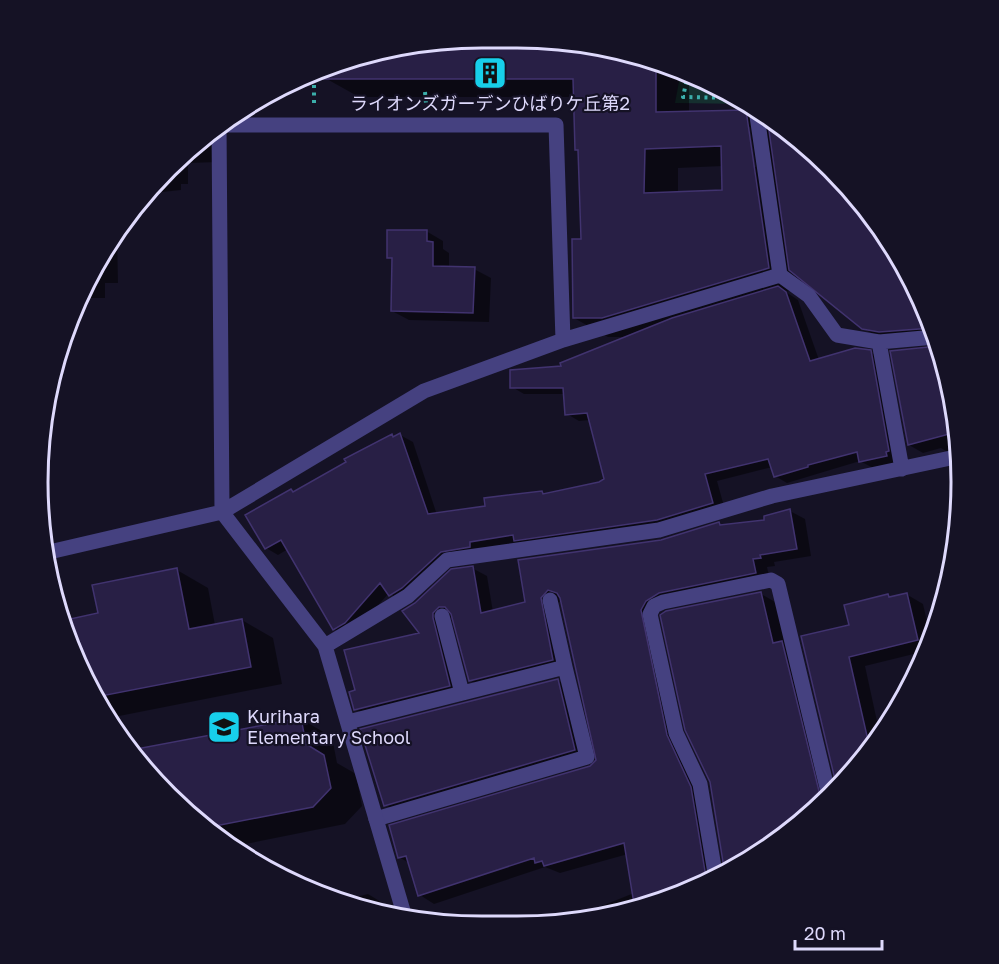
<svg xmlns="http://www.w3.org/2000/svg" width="999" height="964" viewBox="0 0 999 964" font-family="'Golos Text','Noto Sans JP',sans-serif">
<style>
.green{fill:#152f2f}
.shadow{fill:#0007;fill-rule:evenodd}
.building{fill:#281f45;stroke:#41336f;stroke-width:1.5;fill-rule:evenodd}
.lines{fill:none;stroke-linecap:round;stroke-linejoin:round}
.path{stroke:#3baeaa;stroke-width:4;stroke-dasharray:3 4.5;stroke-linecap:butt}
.service{stroke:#454180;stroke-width:15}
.minor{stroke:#454180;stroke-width:15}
.labels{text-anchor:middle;stroke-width:4.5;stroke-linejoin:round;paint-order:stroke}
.poi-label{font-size:18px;fill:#ded9fc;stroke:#151225}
.rim{fill:none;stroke:#ded9fc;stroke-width:3}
</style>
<rect width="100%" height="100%" fill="#151225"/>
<path class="green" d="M681 71 739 97 748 104 675 103Z"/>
<path class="shadow" d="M575 41 660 61 689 77V113L746 111 770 125 769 118 810 148 869 211 916 285 935 336 878 337 863 328 801 277 802 287 786 292 798 300 819 360 870 352 883 359 899 463 873 468 860 461 787 483 775 476 772 467 717 481 725 510 670 527 454 559 403 602 389 593 357 629 346 636 334 629 288 549 278 555 266 548 291 491 295 493 392 435 395 437 400 435 413 442 437 515 599 483 606 480 590 420 579 421 567 414 565 394H524L512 387 562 368 629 337H608L574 318 583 240 575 97H359L325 78V67L395 46ZM747 127H750L756 167H753ZM723 166V192L678 194V168Z
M212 129 219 162 188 163V184H181V190L144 194Z
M426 231 443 241V249L449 253V268L474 269 491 278 489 322 409 320 392 311 394 260 389 258Z
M117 232 118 283H105V298H80L97 259Z
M939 347 946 367 960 450 949 453 941 448 923 453 909 445 892 352Z
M58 352 64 376 52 380Z
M51 383 56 402 46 404Z
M790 511 805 519 811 556 774 562 775 566 767 567 770 581 660 609 655 619 681 745 705 796 714 881 632 911 559 923 634 893 628 854 560 873 545 867 434 904 420 895 409 863 399 857 596 764 598 755 560 601 555 606 567 668 485 689 470 680 453 615 447 621 464 694 370 718 356 709V692L421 634 404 612 472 568 487 576 493 612 527 603 519 561 661 541 719 524 723 526 766 521Z
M177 570 208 588 215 625 242 620 273 638 282 684 109 718 83 679 99 615Z
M761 594 777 603 832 793 788 834 726 873Z
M906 594 923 604 931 639 926 651 865 666 880 735 851 775 838 787 802 637 851 626 888 596 892 598Z
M921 662 916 674 912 666Z
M558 680 568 687 585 756 396 812 386 805Z
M301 719 332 737 337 763 356 774 362 806 345 824 231 847 211 834 148 775 132 752Z
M368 894 381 902 384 913 367 911 340 901Z"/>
<path class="building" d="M575 41 656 60V112L746 110 769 268 602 318H573L572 239H581L578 150H575L573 79H307L306 74 395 46ZM721 146 722 190 644 193 645 149Z
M767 117 810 148 869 211 916 285 932 328 879 332 862 329 789 270Z
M387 230H427V241L433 242V266L475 267 473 313 391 311 392 258H387Z
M778 286 786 292 810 361 855 348 871 350 889 451 886 452 887 456 859 462 857 452 808 465V467L774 477 768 459 705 474 713 503 657 520 514 541 513 535 470 542V547L441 552 402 588 389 596 380 583 345 623 333 630 281 540 265 549 245 515 291 489 293 492 346 462 344 459 392 434 393 437 400 433 428 514 485 506 484 498 542 491 543 494 599 482 604 479 587 413 565 415 563 388H510V370L561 366 560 363 672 318Z
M938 346 948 390 943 391 953 433 908 445 890 351Z
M790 509 797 549 760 555 761 558 753 559 756 573 659 593 646 601 641 610 667 735 691 787 707 883 635 910 624 843 544 866 542 861 535 863 534 858 418 896 406 856 398 858 389 825 590 766 596 760 560 598 557 593 548 590 541 598 553 660 469 681 451 614 445 607H439L433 613V618L450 686 354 710 349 692 355 690 344 650 419 633 402 611 415 603 451 569 473 566 481 613 525 602 518 560 661 540 719 522 720 525 764 520V516Z
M177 568 189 629 242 619 251 667 96 697 83 679 61 621 98 613 92 585Z
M761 592 773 643 782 641 822 803 788 834 725 874 710 782 685 730 660 615 666 611Z
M907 593 918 640 849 657 870 749 851 775 837 788 801 636 849 625 844 605 888 594 889 597Z
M558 679 575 750 384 806 360 729Z
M301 718 306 744 324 755 331 788 313 807 205 828 148 775 131 750Z"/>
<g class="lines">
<path class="path" d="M688 74 683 97 737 98
M425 92 426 103
M314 103V71"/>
<path class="service" d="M550 600 565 667
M442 616 462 693
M348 722 565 667 587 757 376 819
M716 879 700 784 676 733 650 614 654 606 663 602 771 580 778 584 829 796"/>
<path class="minor" d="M756 109 780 275
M219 125 222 512 325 646 404 914
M219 125H556L563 340
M879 342 935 337
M45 553 222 512 424 391 563 340 780 275 809 296 837 335 879 342 902 469
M325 646 408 596 447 560 659 530 772 496 960 456"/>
</g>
<defs>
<symbol id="building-square" viewBox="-11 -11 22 22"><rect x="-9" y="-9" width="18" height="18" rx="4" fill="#17cfea" stroke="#151225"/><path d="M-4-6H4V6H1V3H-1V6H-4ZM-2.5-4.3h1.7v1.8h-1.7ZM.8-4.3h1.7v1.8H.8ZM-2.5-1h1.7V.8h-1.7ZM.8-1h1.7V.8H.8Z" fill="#111"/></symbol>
<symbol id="school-square" viewBox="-11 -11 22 22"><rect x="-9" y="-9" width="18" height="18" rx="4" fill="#17cfea" stroke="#151225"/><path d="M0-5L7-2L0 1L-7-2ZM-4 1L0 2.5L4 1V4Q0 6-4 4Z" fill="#111"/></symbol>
</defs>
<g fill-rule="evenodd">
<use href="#building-square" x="471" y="54" width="38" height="38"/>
<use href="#school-square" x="205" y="708" width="38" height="38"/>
</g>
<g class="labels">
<g class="poi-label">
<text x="490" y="110">ライオンズガーデンひばりケ丘第2</text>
<text x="247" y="723" text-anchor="start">Kurihara<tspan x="247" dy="21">Elementary School</tspan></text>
</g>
</g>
<path d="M0 0H999V964H0ZM482 48H517A434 434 0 0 1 951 482V482A434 434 0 0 1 517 916H482A434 434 0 0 1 48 482V482A434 434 0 0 1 482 48Z" fill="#151225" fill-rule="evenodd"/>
<path class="rim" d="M482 48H517A434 434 0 0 1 951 482V482A434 434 0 0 1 517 916H482A434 434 0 0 1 48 482V482A434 434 0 0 1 482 48Z"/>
<path d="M795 940v9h87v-9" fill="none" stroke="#ded9fc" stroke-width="3"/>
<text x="804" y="940" font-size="18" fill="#ded9fc" stroke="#151225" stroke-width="4.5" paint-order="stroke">20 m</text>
</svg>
